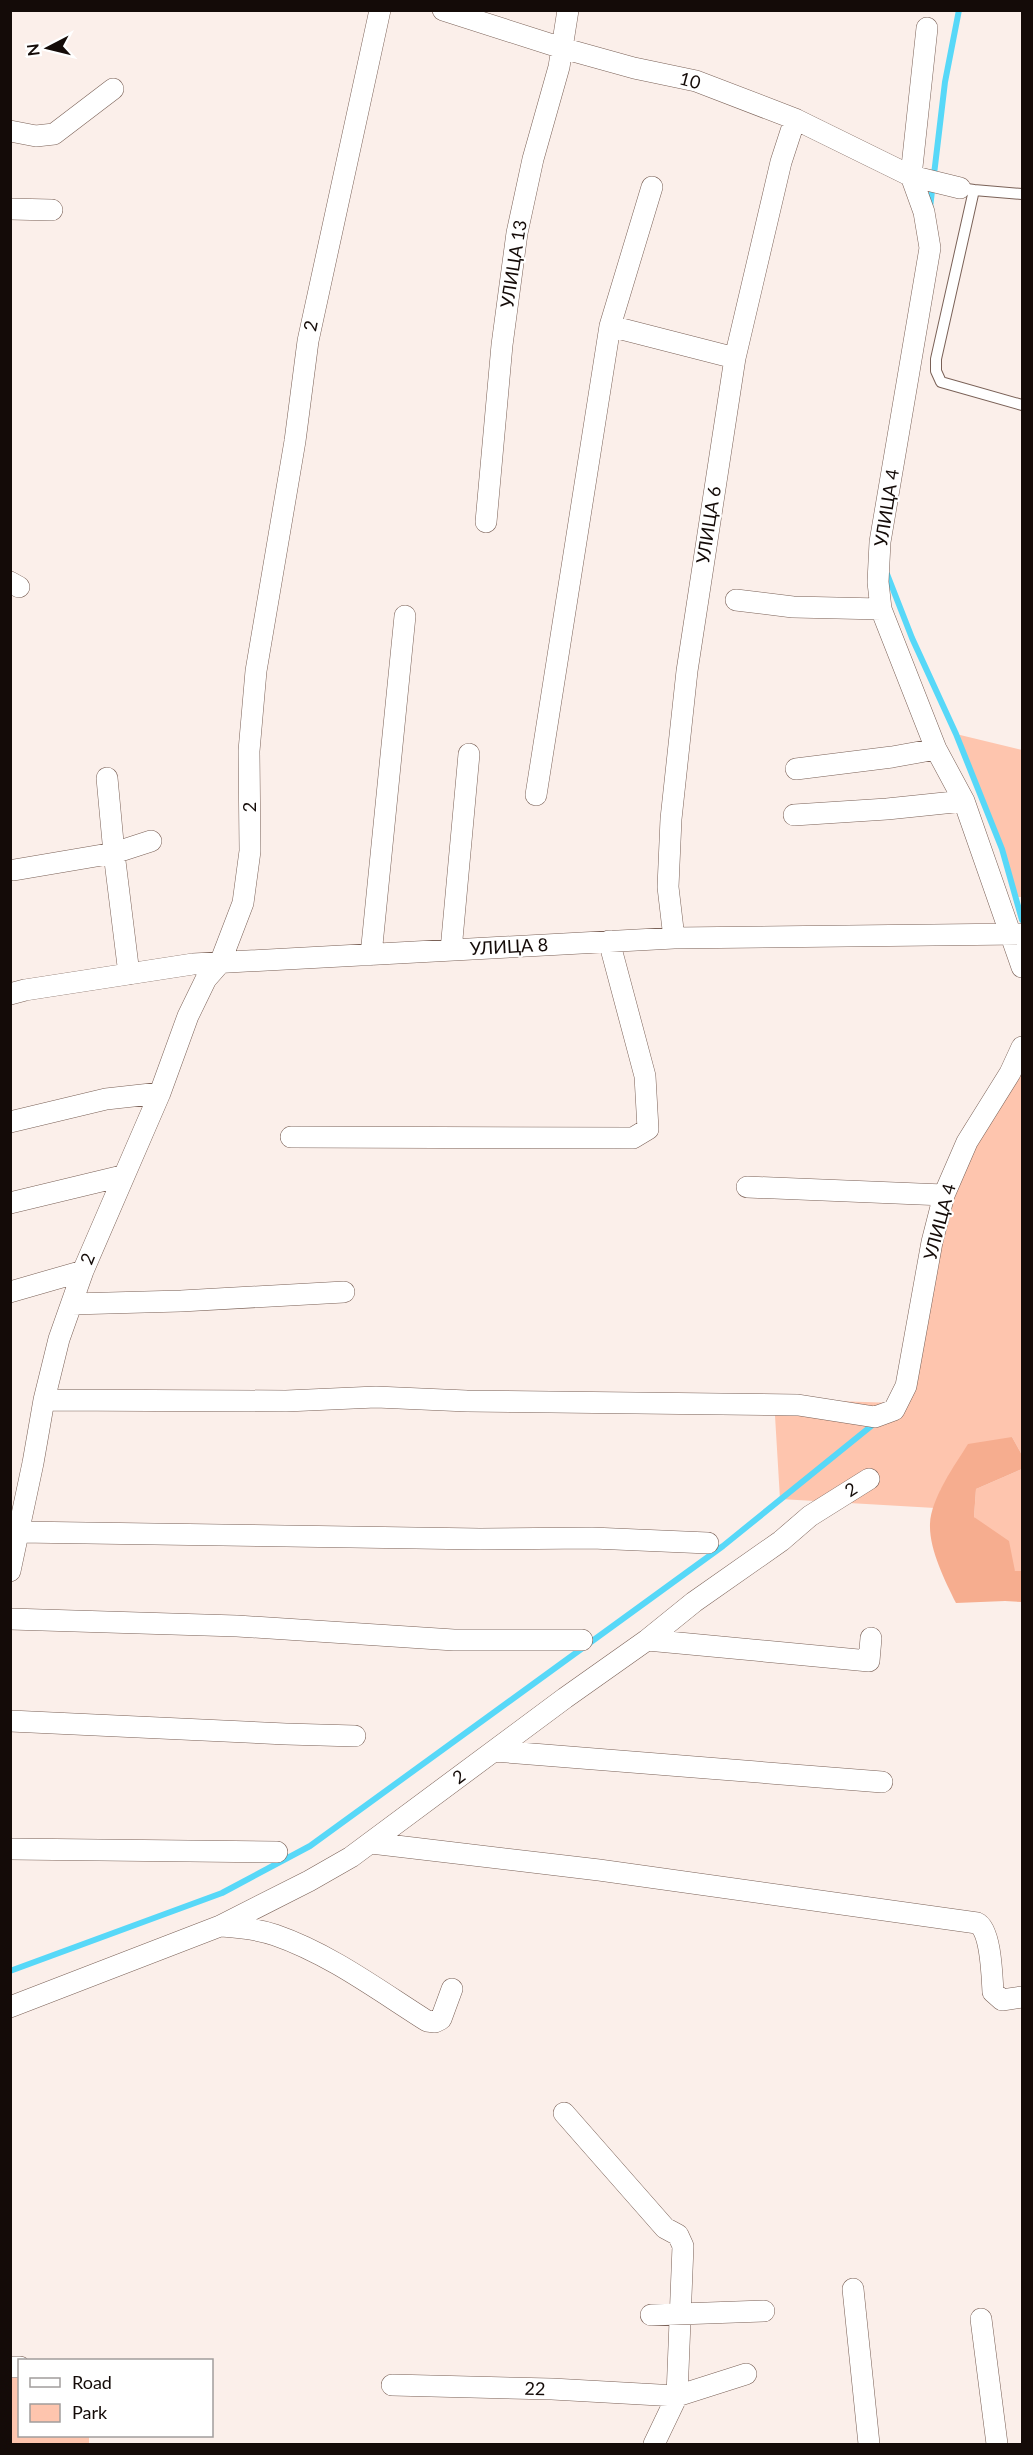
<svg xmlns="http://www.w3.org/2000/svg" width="1033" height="2455" viewBox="0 0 1033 2455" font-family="Lato,sans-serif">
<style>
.green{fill:#fec5ae}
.forest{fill:#f6ad8f}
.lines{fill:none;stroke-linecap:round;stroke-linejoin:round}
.stream{stroke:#57d8f8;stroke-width:6}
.service-casing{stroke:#7a6157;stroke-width:12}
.minor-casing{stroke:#7a6157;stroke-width:22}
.service{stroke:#fff;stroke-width:10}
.minor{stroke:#fff;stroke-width:21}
.labels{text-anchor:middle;stroke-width:4.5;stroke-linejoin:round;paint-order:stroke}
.street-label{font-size:18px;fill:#140b08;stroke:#fff}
</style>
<rect width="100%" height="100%" fill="#fbefea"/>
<path class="green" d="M956 734 1022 750V897H1016L1002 849Z
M1022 1040V1455L1012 1437 941 1489 935 1508 780 1499 774 1399 895 1403 936 1194 964 1126 1002 1074Z
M1022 1469V1571H1015L974 1517 976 1489Z
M11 2378H19L20 2436H89V2444H11Z"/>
<path class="forest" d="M1012 1437 1022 1455V1469L976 1489 974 1517 1009 1541 1015 1571H1022V1602L1005 1601 956 1603C945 1581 929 1549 930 1524 931 1498 955 1465 968 1444Z"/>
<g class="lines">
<path class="stream" d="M930 208 945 82 959 10
M887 574 912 638 956 734 1002 849 1022 920
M10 1971 222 1893 310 1846 723 1546 875 1423"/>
<defs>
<path id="service" d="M960 188 974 190 936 359V371L941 382 1022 405
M974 190 1022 194"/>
<path id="minor" d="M443 10 562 48 634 68 696 81 795 119 911 176 960 188
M927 28 911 176 924 212 930 248 880 542 878 582 881 609 936 749 964 801 1022 967
M10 131 36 136 54 134 113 89
M10 209 52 210
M610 326 735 358
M486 522 502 345 517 233 533 159 559 67 568 10
M10 582 19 587
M736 600 793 607 881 609
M796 769 892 757 936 749
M107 778 114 853 129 974
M536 795 610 326 652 187
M794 815 887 809 964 801
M14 870 114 853 151 841
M674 938 668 887 671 819 687 671 735 358 781 162 795 119
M451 950 469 754
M371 955 405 616
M10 994 25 990 193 964 674 938 1022 934
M10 1122 106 1099 160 1093
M291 1137 633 1138 648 1129 645 1076 609 941
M747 1187 944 1195
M10 1203 122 1176
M10 1292 83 1271
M72 1304 181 1301 344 1292
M44 1400 286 1401 376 1397 467 1401 798 1405 875 1417 894 1410 906 1386 932 1242 944 1195 967 1142 1010 1073 1022 1047
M19 1532 480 1539 592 1538 708 1543
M10 1571 33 1463 44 1400 59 1339 83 1271 160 1093 188 1016 206 979 220 963 243 903 250 851 249 751 256 671 295 441 308 341 380 10
M10 1619 237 1626 454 1640H582
M647 1640 869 1661 871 1638
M10 1721 286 1734 355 1736
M494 1751 882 1782
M371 1843 599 1870 977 1923C991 1929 992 1977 993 1992L1002 2000 1022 1997
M10 1849 277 1852
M221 1926C239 1927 257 1929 275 1935 330 1954 378 1990 427 2021L435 2022 441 2019 452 1989
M10 2007 220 1926 309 1881 351 1857 565 1698 647 1640 694 1602 781 1541 810 1516 869 1479
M564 2113 665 2228 678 2235 683 2246 677 2396 654 2444
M853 2289 869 2444
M651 2315 764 2311
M981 2319 997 2444
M10 2367H20
M392 2385 552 2389 677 2396 746 2374"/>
</defs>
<use href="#service" class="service-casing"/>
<use href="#minor" class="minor-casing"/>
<use href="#service" class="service"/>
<use href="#minor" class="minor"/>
</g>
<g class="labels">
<g class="street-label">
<text transform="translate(690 81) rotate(15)" y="6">10</text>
<text transform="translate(514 264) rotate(-81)" y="6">УЛИЦА 13</text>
<text transform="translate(311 326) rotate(-78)" y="6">2</text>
<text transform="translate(887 508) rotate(-81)" y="6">УЛИЦА 4</text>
<text transform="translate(709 525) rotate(-81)" y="6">УЛИЦА 6</text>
<text transform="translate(250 807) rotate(-90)" y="6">2</text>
<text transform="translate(509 947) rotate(-3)" y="6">УЛИЦА 8</text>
<text transform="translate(940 1222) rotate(-75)" y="6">УЛИЦА 4</text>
<text transform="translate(88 1259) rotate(-68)" y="6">2</text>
<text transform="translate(851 1490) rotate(-33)" y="6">2</text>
<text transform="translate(459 1777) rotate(-37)" y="6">2</text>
<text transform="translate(535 2389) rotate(2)" y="6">22</text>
</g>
</g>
<rect width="1033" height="2455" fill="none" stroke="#140b08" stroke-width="24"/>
<rect x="18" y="2359" width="195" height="78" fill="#ffffff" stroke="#a19d9c" stroke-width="1.5"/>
<rect x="30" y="2378" width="30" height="9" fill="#ffffff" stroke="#a19d9c" stroke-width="1.5"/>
<text x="72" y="2389" font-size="18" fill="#140b08">Road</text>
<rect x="30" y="2404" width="30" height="18" fill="#fec5ae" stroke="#a19d9c" stroke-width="1.5"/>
<text x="72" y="2419" font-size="18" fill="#140b08">Park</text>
<g transform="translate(48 48) rotate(263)" stroke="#ffffff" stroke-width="4.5" paint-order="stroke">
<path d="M0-4.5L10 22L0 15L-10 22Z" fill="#140b08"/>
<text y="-9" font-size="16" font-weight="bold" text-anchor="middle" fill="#140b08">N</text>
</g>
</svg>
